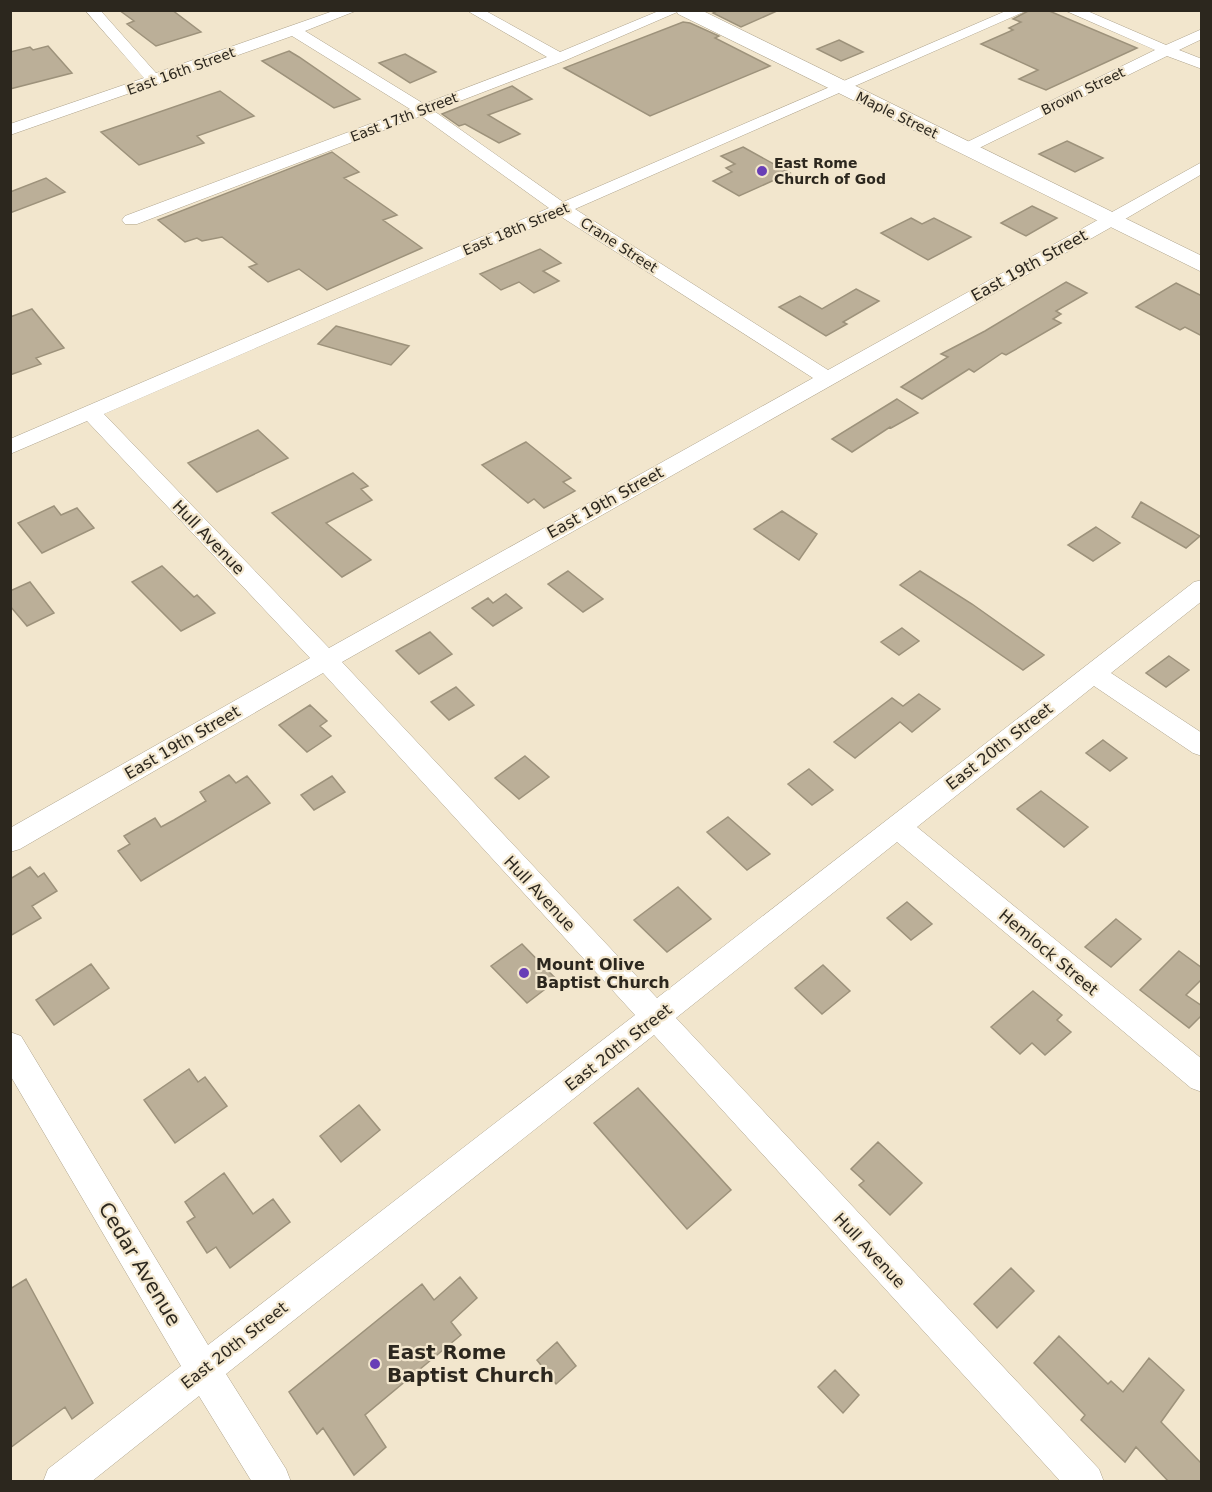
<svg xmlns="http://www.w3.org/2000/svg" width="1212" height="1492" viewBox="0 0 1212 1492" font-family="'DejaVu Sans',sans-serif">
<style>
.building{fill:#bbaf98;stroke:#9d927b;stroke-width:1.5}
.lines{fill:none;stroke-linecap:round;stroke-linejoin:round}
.minor-casing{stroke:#aea38c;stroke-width:1}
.major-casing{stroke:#aea38c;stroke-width:1}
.minor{fill:#fff;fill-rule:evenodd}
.major{fill:#fff;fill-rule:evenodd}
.poi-dot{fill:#683eb6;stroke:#f2e6cd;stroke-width:2}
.labels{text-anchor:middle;stroke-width:4.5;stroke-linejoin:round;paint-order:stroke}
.far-street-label{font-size:14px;fill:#2c271e;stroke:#f2e6cd}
.far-poi-label{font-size:14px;font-weight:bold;fill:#2c271e;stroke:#f2e6cd;text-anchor:start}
.street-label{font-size:16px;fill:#2c271e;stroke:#f2e6cd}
.poi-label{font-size:16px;font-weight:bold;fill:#2c271e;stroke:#f2e6cd;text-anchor:start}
.near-street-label{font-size:20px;fill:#2c271e;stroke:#f2e6cd}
.near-poi-label{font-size:20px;font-weight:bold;fill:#2c271e;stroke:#f2e6cd;text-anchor:start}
</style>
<rect width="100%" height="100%" fill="#f2e6cd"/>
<path class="building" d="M119 10H172L201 32 156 46 127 24 134 21Z
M719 10H779L741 27 713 13Z
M1030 10H1047L1137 48 1046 90 1019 79 1038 70 981 44 1013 30 1009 28 1021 22 1013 19Z
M683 22 690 23 719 36 715 38 770 66 650 116 564 68Z
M839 40 863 52 841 61 817 49Z
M48 46 72 73 10 89V52L30 47 33 50Z
M289 51 299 57 360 99 334 108 262 61Z
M405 54 436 72 410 83 379 63Z
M512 86 532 99 488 115 520 134 499 143 465 124 459 126 442 114Z
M220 91 254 116 197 136 204 143 139 165 101 132Z
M1067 141 1103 158 1075 172 1039 154Z
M743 147 790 173 739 196 713 181 732 172 726 168 735 164 721 156Z
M332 152 359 172 344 178 397 215 383 220 422 248 327 290 299 269 268 282 249 267 257 264 222 237 202 241 197 238 185 242 158 220Z
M46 178 65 192 10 213V192Z
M1032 206 1057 218 1026 236 1001 223Z
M911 218 922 224 934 218 971 237 928 260 881 233Z
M540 249 561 263 543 271 559 281 534 293 519 282 501 290 480 274Z
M1066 282 1087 293 1056 311 1061 314 1053 319 1061 323 1006 355 1002 353 974 372 969 369 922 399 901 387 948 357 941 354 985 331Z
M1176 283 1202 296V336L1185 327 1180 330 1136 307Z
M856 289 879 301 843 322 847 324 826 336 779 307 800 296 822 309Z
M32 309 64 348 36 358 41 364 10 375V317Z
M336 326 409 346 391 365 318 344Z
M897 399 918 413 891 428 890 427 852 452 832 439Z
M258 430 288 458 217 492 188 463Z
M526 442 571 478 563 482 575 491 544 508 534 499 528 503 482 465Z
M353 473 368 486 361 489 372 500 326 523 371 560 342 577 272 513Z
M1141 502 1200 536 1186 548 1132 517Z
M54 506 61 515 77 508 94 528 42 553 18 523Z
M782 511 817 534 799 560 754 529Z
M1096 527 1120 543 1093 561 1068 545Z
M162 566 194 597 197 595 215 613 181 631 132 582Z
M568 571 603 599 583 612 548 584Z
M920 571 972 604 1044 655 1023 670 900 585Z
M30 582 54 613 27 626 10 606V591Z
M506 594 522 608 493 626 472 608 488 598 493 603Z
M902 628 919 641 899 655 881 642Z
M430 632 452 654 419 674 396 651Z
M1169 656 1189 670 1166 687 1146 673Z
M456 687 474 705 449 720 431 702Z
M919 694 940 709 912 732 900 722 855 758 834 742 892 698 903 706Z
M310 705 327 721 320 726 331 736 307 752 279 725Z
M1103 740 1127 758 1110 771 1086 753Z
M525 756 549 777 519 799 495 778Z
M809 769 833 790 812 805 788 784Z
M229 775 236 783 247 776 270 803 141 881 118 851 130 844 124 836 155 818 161 827 174 820 206 801 200 792Z
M332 776 345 792 314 810 301 795Z
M1041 791 1088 827 1064 847 1017 809Z
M728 817 770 854 747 870 707 832Z
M30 867 38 877 44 873 57 891 32 906 41 918 10 936V879Z
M678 887 711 919 667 952 634 920Z
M907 902 932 924 911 940 887 918Z
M1116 919 1141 939 1111 967 1085 947Z
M522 944 557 980 527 1003 491 966Z
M1179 951 1202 968V979L1186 995 1202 1006V1015L1189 1028 1140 990Z
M91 964 109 988 54 1025 36 1000Z
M823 965 850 991 822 1014 795 988Z
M1033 991 1062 1015 1057 1020 1071 1032 1045 1055 1032 1043 1020 1054 991 1027Z
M189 1069 198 1082 205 1077 227 1106 175 1143 144 1100Z
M638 1088 731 1190 687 1229 594 1123Z
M359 1105 380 1130 341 1162 320 1136Z
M878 1142 922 1183 890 1215 859 1185 864 1181 851 1169Z
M224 1173 253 1214 273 1199 290 1222 230 1268 216 1247 207 1253 187 1222 195 1217 185 1202Z
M1011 1268 1034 1291 997 1328 974 1304Z
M460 1277 477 1298 451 1322 461 1335 365 1415 386 1447 354 1475 323 1428 317 1434 289 1392 422 1284 434 1300Z
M26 1279 93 1403 72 1419 65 1407 10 1448V1289Z
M1059 1336 1108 1384 1111 1381 1123 1392 1149 1358 1184 1390 1161 1422 1202 1464V1482H1169L1136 1447 1125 1462 1081 1420 1085 1415 1034 1363Z
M557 1342 576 1366 556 1384 537 1360Z
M835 1370 859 1395 843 1413 818 1387Z"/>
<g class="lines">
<defs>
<path id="minor" d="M85 10H100L156 73 336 10H358L305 31 424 104 547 57 466 10H484L560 52 661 10H682L564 61 434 111 563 202 1008 10H1028L575 209 828 370 1202 162V174L1115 225 342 662 657 998 1194 582 1202 580V601L1111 673 1202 733V756L1193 753 1094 686 917 827 1202 1059V1092L1191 1088 897 842 676 1018 1099 1469 1104 1482H1061L654 1035 226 1374 286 1469 291 1482H252L199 1396 91 1482H43L48 1469 181 1366 10 1075V1032L21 1036 208 1345 635 1015 323 673 20 849 10 852V828L310 658 87 421 10 454V439L549 208 421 116 137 224H125L122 220 125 216 410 109 292 36 162 82 160 84 153 85 10 135V124L144 78ZM560 216 813 378 329 648 104 414Z
M1064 10H1085L1166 45 1202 29V39L1179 50 1202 59V69L1167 56 971 152H959L957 149 959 146 1155 50Z"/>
<path id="major" d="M676 10H701L1202 256V272L678 14Z"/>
</defs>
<use href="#minor" class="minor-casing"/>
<use href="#major" class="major-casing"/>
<use href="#minor" class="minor"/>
<use href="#major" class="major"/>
</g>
<g class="poi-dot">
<circle cx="762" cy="171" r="6"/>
<circle cx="524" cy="973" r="6"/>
<circle cx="375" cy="1364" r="6"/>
</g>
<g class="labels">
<g class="far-street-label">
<text transform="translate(181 71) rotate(-20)" y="5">East 16th Street</text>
<text transform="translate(1083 91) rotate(-26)" y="5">Brown Street</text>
<text transform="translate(897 115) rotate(26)" y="5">Maple Street</text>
<text transform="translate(404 117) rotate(-21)" y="5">East 17th Street</text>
<text transform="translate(516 229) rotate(-23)" y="5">East 18th Street</text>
<text transform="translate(619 245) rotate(33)" y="5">Crane Street</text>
</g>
<g class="far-poi-label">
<text x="774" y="168">East Rome<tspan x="774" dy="16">Church of God</tspan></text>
</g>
<g class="street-label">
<text transform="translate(1029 265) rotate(-29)" y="6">East 19th Street</text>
<text transform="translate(605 502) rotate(-29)" y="6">East 19th Street</text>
<text transform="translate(209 537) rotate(46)" y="6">Hull Avenue</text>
<text transform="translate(182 742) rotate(-30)" y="6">East 19th Street</text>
<text transform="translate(999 746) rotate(-38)" y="6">East 20th Street</text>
<text transform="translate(540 893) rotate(47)" y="6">Hull Avenue</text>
<text transform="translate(1049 952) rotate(40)" y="6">Hemlock Street</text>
<text transform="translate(618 1047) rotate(-38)" y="6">East 20th Street</text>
<text transform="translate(870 1250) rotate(47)" y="6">Hull Avenue</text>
<text transform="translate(234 1345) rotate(-38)" y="6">East 20th Street</text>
</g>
<g class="poi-label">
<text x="536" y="970">Mount Olive<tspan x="536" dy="18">Baptist Church</tspan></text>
</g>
<g class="near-street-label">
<text transform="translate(140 1264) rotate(59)" y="7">Cedar Avenue</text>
</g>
<g class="near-poi-label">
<text x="387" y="1359">East Rome<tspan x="387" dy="23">Baptist Church</tspan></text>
</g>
</g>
<rect width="1212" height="1492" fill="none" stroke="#2c271e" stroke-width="24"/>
</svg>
